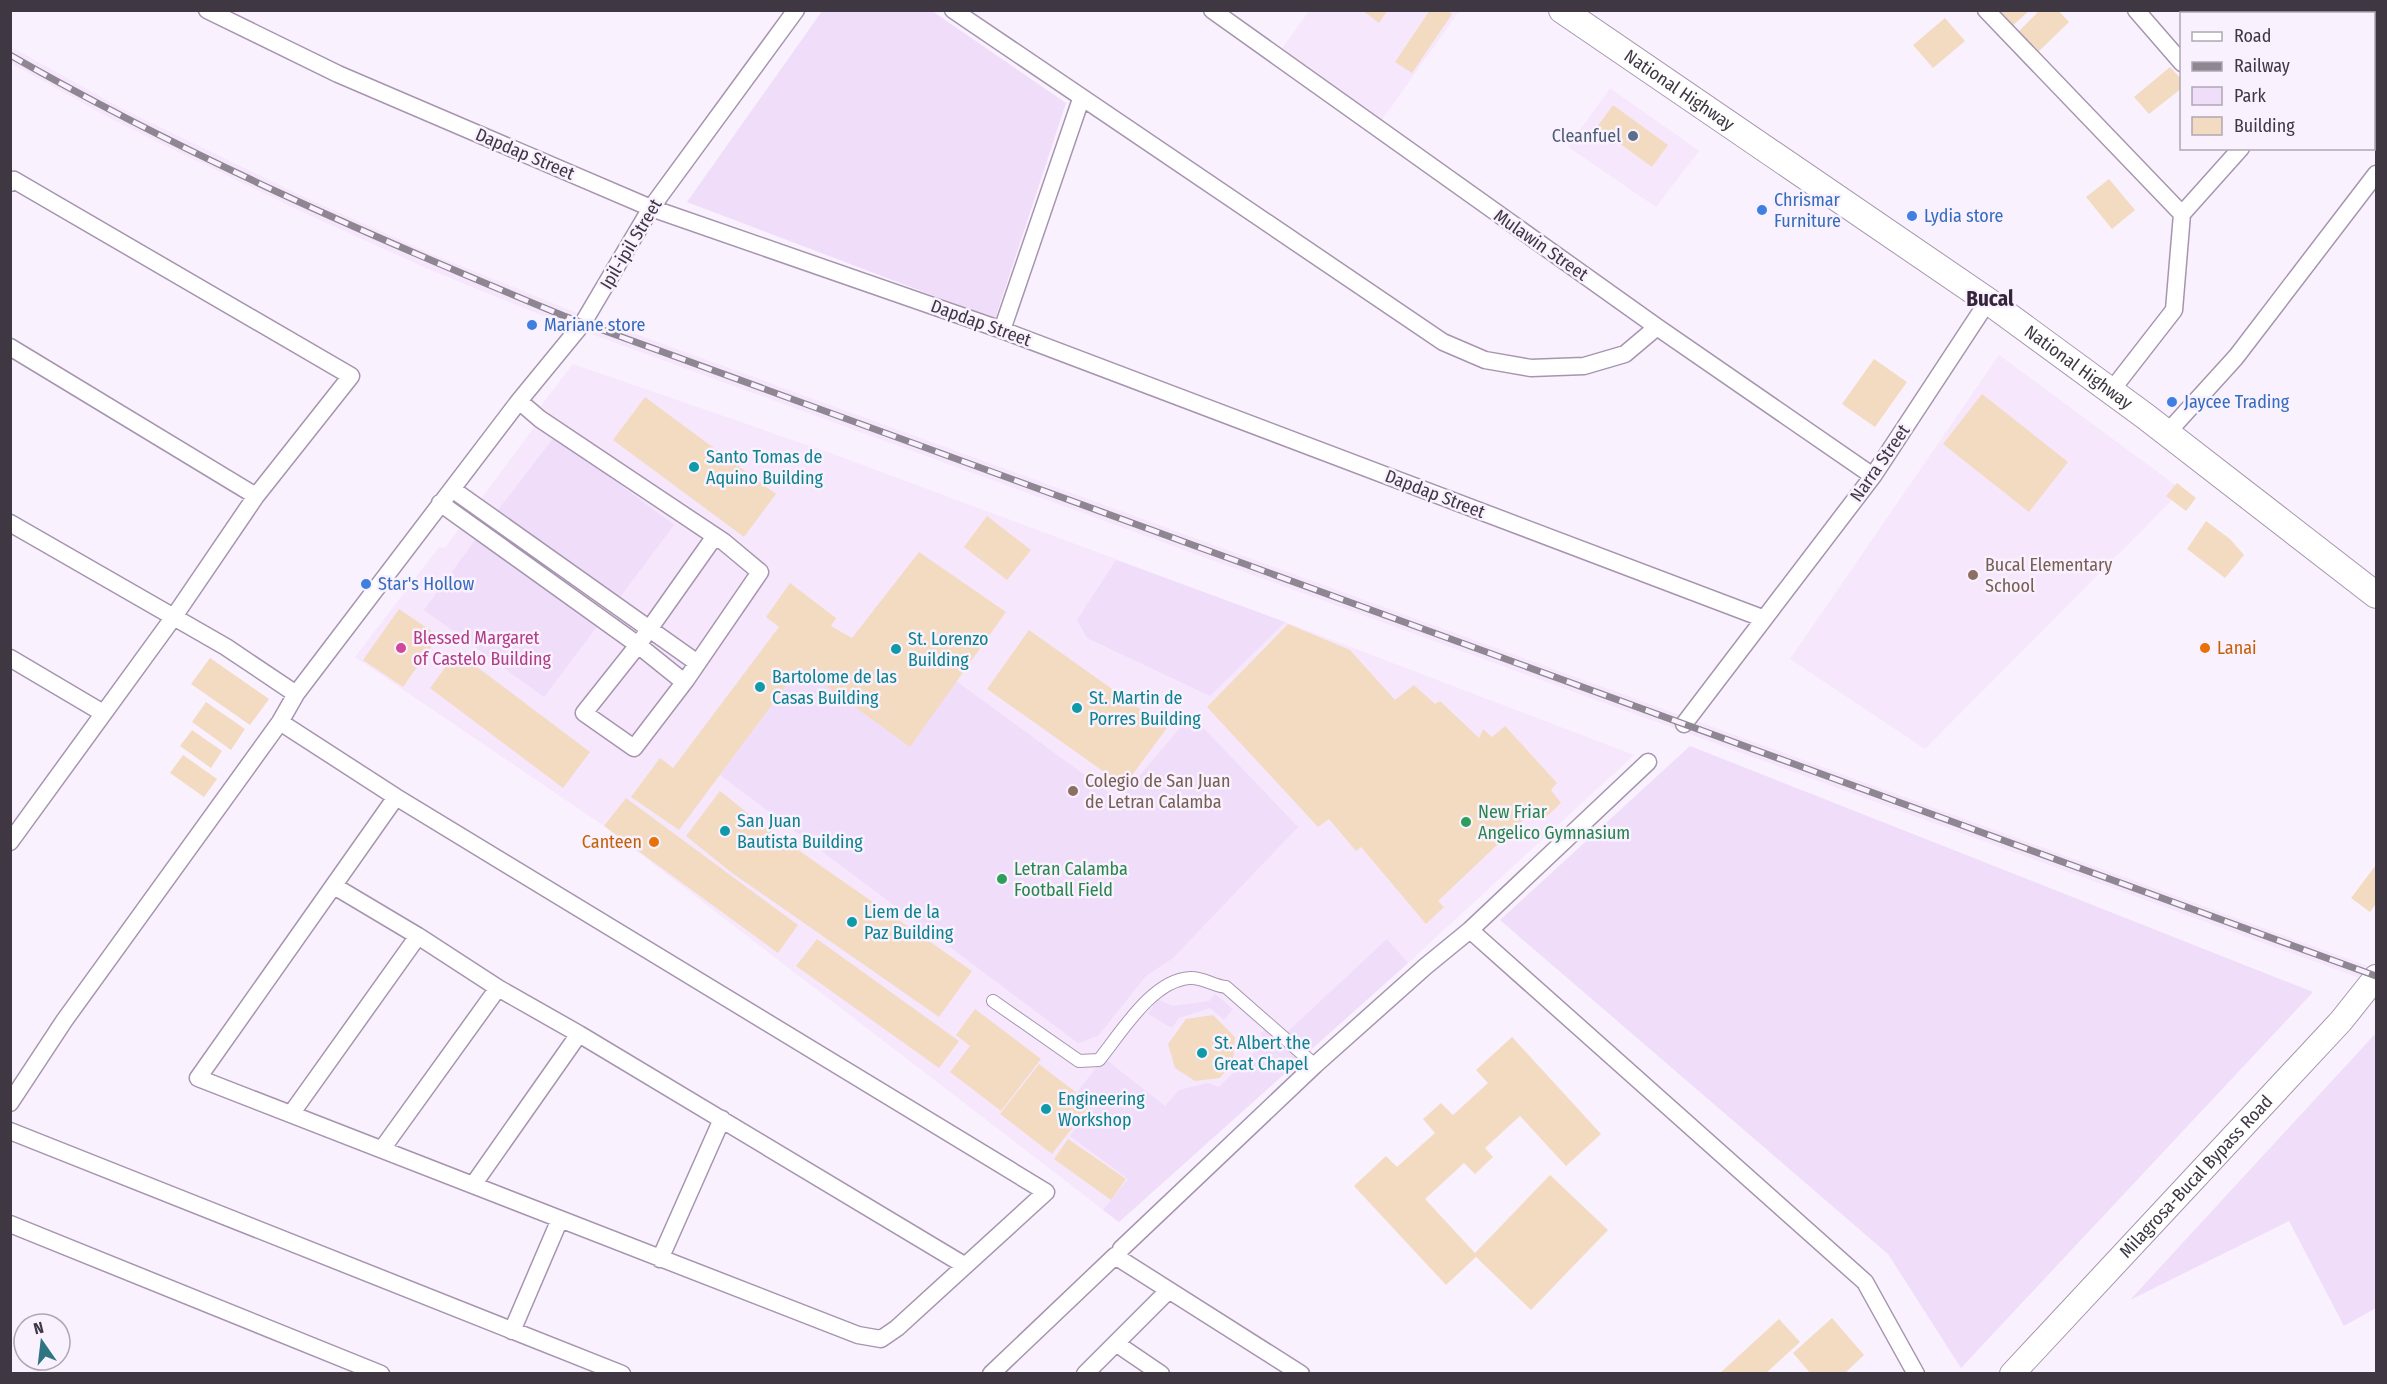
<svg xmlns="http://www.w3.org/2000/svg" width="2387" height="1384" viewBox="0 0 2387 1384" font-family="'Fira Sans Condensed',sans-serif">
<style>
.built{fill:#f6e7fc}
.green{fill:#f0ddf9}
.building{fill:#f3dbc2}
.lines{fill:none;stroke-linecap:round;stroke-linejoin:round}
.pedestrian-casing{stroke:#a795af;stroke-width:14}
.minor-casing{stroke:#a795af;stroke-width:19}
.secondary-casing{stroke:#a795af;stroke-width:26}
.primary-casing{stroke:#a795af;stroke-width:28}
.pedestrian{stroke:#fff;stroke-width:12}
.minor{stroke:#fff;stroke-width:16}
.secondary{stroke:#fff;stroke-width:24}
.primary{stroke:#fff;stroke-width:26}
.rail-casing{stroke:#8e8792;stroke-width:7}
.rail{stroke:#f9f1fd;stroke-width:4.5;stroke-dasharray:14;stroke-linecap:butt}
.service-dot{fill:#5c6f8a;stroke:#f9f1fd;stroke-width:2}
.shop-dot{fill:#3f7fe0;stroke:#f9f1fd;stroke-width:2}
.culture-dot{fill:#0f9aa8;stroke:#f9f1fd;stroke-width:2}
.education-dot{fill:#8d6e63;stroke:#f9f1fd;stroke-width:2}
.hotel-dot{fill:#d1479c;stroke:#f9f1fd;stroke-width:2}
.food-dot{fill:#e8710a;stroke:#f9f1fd;stroke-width:2}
.leisure-dot{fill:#2e9e5b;stroke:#f9f1fd;stroke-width:2}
.labels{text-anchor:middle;stroke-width:5;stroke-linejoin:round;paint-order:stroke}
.street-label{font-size:18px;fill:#3f3843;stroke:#f9f1fd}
.service-label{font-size:18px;fill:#4e5e75;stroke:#f9f1fd;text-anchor:end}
.shop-label{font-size:18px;fill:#366cbe;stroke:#f9f1fd;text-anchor:start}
.culture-label{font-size:18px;fill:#0d838f;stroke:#f9f1fd;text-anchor:start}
.education-label{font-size:18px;fill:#785e54;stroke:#f9f1fd;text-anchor:start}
.hotel-label{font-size:18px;fill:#b23c85;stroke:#f9f1fd;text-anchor:start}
.food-label{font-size:18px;fill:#c56008;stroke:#f9f1fd;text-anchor:start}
.leisure-label{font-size:18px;fill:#27864d;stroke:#f9f1fd;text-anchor:start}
.quarter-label{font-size:21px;font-weight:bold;fill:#34253a;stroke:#f9f1fd}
</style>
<rect width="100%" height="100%" fill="#f9f1fd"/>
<path class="built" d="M1309 11H1459L1382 120 1281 50Z
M13 48 121 108 304 197 434 255 567 309 2376 969V984L561 323 428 269 298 210 115 121 11 63V52Z
M1610 88 1699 151 1656 207 1568 147Z
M1999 355 2182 490 1925 749 1790 659Z
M573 364 833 454 1285 622 1634 755 1408 963 1119 1222 604 826 355 657 439 547 445 548 464 522 546 411 540 407Z"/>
<path class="green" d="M822 11H932L1066 103 995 319 687 202Z
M555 436 674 525 618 600 498 510Z
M478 536 599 624 544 697 424 610Z
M1116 560 1285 622 1210 696 1087 638 1077 620Z
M800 667 956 681 1119 800 1191 715 1298 827 1173 958 1146 976 1098 1036 1078 1043 720 775Z
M1690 746 2313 992 1961 1368 1888 1254 1500 920Z
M1387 939 1408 963 1306 1054 1285 1034Z
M1215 994 1233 1009 1224 1020 1210 1008 1179 1018 1172 1028 1148 1014 1157 999 1172 1006 1209 1001Z
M1268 1026 1302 1058 1119 1222 1103 1210 1128 1179 1070 1136 1093 1105 1077 1092 1104 1058 1165 1106 1179 1090 1208 1083 1219 1087 1266 1040 1260 1034Z
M2376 1033V1308L2344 1326 2289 1221 2130 1300Z"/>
<path class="building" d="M1362 10H1388L1379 23Z
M1430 10H1447L1452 14 1412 73 1395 62Z
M1996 10H2030L2011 27Z
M2040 10H2058L2069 22 2036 54 2016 34Z
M1945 18 1965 41 1933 68 1913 45Z
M2170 67 2182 80V88L2149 114 2134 97Z
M1613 105 1668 145 1652 167 1597 127Z
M2109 179 2135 210 2112 229 2086 197Z
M1874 359 1907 382 1875 427 1842 404Z
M1982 394 2068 462 2029 512 1943 444Z
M645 397 776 494 744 537 613 440Z
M2177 483 2196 498 2186 511 2166 496Z
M987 516 1031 550 1007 580 964 547Z
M2206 521 2230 539 2244 555 2225 578 2187 549Z
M919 552 1006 612 910 747 800 667 679 830 631 797 660 758 673 768 779 627 766 617 790 583 836 618 831 626 852 638Z
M399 609 439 636 403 687 363 660Z
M1288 624 1350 650 1395 700 1414 685 1435 704 1440 701 1479 738 1483 729 1492 737 1505 726 1557 783 1551 790 1561 803 1545 818 1535 809 1438 901 1444 907 1426 924 1361 847 1356 851 1329 819 1318 827 1207 707Z
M1029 630 1167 728 1124 786 987 689Z
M457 652 590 752 563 788 430 688Z
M210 658 269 699 250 725 191 684Z
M206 702 245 729 231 750 192 722Z
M192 730 222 751 211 768 180 746Z
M183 755 217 779 204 797 170 773Z
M720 791 765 827 972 971 939 1017 732 873 686 836Z
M626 798 798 925 778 953 604 826Z
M2376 865V904L2370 912 2351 898Z
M817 939 959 1041 939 1068 796 966Z
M975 1009 1041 1059 1001 1111 950 1072 970 1046 956 1035Z
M1213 1015 1235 1037 1233 1062 1220 1078 1195 1081 1175 1068 1168 1044 1186 1019Z
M1512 1037 1601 1134 1566 1166 1520 1116 1485 1148 1493 1157 1475 1174 1464 1163 1425 1199 1475 1253 1550 1175 1608 1230 1531 1310 1476 1257 1446 1285 1354 1186 1386 1156 1397 1167 1435 1133 1423 1119 1441 1103 1453 1115 1488 1083 1476 1070Z
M1039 1064 1091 1104 1052 1154 1000 1114Z
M1068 1139 1126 1179 1111 1200 1054 1159Z
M1832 1318 1864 1355 1844 1374H1811L1793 1353Z
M1779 1319 1800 1342 1765 1374H1719Z"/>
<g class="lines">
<defs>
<path id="pedestrian" d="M993 1001 1079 1061 1099 1060C1121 1033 1152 980 1190 978 1202 977 1214 986 1226 987L1315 1065"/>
<path id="minor" d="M207 10 338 74 651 208 1002 330 1762 618
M953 10 1443 342 1485 360 1531 368 1584 366 1625 354 1657 327
M1212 10 1657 327 1873 476
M1986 10 2182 214
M2136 10 2182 63
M2315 10 2318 14
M2368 14 2371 10
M10 183 14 180 351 376 256 496 173 618 10 842
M1002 330 1081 99
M10 347 256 496
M2111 391 2174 310 2182 214 2241 148
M519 401 540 419 715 536 724 542 760 572 686 680 634 748 584 713 638 645 715 536
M2167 433 2236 357 2376 174
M452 489 696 662
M440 503 638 645 684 682
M10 523 226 647 296 694
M10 658 103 713
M280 722 396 797 1046 1192 897 1328 881 1339 858 1335 198 1078 396 797
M1684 724 1873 476 1988 301
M334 886 418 936 498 988 579 1034 964 1265
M1470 930 1865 1282 1916 1374
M10 1103 64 1021 280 722 296 694 519 401 583 323 651 208 796 10
M291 1114 418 936
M10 1131 622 1374
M382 1149 498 988
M473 1185 579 1034
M10 1224 381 1374
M1121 1249 1315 1065 1426 966 1470 930 1648 762
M660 1259 722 1119
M512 1331 560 1219
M1117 1344 1161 1374
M991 1374 1115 1256 1301 1374
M1085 1374 1168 1291"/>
<g id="secondary">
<path id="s1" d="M2012 1374 2341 1021 2376 977"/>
</g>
<g id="primary">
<path id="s2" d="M1562 10 1988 301 2145 416 2376 595"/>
</g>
</defs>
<use href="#pedestrian" class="pedestrian-casing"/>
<use href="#minor" class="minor-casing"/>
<use href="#secondary" class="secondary-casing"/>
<use href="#primary" class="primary-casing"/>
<use href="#pedestrian" class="pedestrian"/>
<use href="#minor" class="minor"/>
<use href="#secondary" class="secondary"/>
<use href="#primary" class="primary"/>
<defs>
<path id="rail" d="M10 55C188 157 375 238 564 316L2376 976"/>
</defs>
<use href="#rail" class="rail-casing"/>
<use href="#rail" class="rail"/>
</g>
<circle class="service-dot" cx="1633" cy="136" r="6"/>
<g class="shop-dot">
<circle cx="1762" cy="210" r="6"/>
<circle cx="1912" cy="216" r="6"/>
<circle cx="532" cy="325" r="6"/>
<circle cx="2172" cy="402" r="6"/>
<circle cx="366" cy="584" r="6"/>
</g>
<g class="culture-dot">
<circle cx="694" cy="467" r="6"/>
<circle cx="896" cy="649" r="6"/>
<circle cx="760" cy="687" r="6"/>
<circle cx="1077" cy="708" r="6"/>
<circle cx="725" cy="831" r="6"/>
<circle cx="852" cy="922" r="6"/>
<circle cx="1202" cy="1053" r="6"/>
<circle cx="1046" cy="1109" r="6"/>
</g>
<g class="education-dot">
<circle cx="1973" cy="575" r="6"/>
<circle cx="1073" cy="791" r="6"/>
</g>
<circle class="hotel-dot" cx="401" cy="648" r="6"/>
<g class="food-dot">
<circle cx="2205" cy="648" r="6"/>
<circle cx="654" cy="842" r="6"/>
</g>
<g class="leisure-dot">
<circle cx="1466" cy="822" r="6"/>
<circle cx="1002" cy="879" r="6"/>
</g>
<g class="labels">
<g class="street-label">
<text dy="6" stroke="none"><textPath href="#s2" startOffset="142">National Highway</textPath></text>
<text transform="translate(525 154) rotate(23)" y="6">Dapdap Street</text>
<text transform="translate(631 244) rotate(-59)" y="6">Ipil-ipil Street</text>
<text transform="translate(1541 245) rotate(35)" y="6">Mulawin Street</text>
<text transform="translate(981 323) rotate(20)" y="6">Dapdap Street</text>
<text dy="6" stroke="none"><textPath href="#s2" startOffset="628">National Highway</textPath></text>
<text transform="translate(1880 463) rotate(-55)" y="6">Narra Street</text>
<text transform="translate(1435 494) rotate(21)" y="6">Dapdap Street</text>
<text dy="6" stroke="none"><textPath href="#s1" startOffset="270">Milagrosa-Bucal Bypass Road</textPath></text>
</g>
<g class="service-label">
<text x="1621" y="142">Cleanfuel</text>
</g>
<g class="shop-label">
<text x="1774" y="206">Chrismar<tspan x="1774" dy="21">Furniture</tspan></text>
<text x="1924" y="222">Lydia store</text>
<text x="544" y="331">Mariane store</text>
<text x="2184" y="408">Jaycee Trading</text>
<text x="378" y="590">Star's Hollow</text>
</g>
<g class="culture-label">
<text x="706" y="463">Santo Tomas de<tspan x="706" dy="21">Aquino Building</tspan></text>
<text x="908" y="645">St. Lorenzo<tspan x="908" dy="21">Building</tspan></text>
<text x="772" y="683">Bartolome de las<tspan x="772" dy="21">Casas Building</tspan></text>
<text x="1089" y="704">St. Martin de<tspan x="1089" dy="21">Porres Building</tspan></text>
<text x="737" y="827">San Juan<tspan x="737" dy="21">Bautista Building</tspan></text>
<text x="864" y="918">Liem de la<tspan x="864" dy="21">Paz Building</tspan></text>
<text x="1214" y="1049">St. Albert the<tspan x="1214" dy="21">Great Chapel</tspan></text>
<text x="1058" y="1105">Engineering<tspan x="1058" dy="21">Workshop</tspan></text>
</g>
<g class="education-label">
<text x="1985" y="571">Bucal Elementary<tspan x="1985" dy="21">School</tspan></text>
<text x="1085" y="787">Colegio de San Juan<tspan x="1085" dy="21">de Letran Calamba</tspan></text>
</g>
<g class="hotel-label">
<text x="413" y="644">Blessed Margaret<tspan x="413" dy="21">of Castelo Building</tspan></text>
</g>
<g class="food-label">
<text x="2217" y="654">Lanai</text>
<text x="642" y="848" text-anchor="end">Canteen</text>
</g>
<g class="leisure-label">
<text x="1478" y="818">New Friar<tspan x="1478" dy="21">Angelico Gymnasium</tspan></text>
<text x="1014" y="875">Letran Calamba<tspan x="1014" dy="21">Football Field</tspan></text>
</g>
<g class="quarter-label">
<text x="1990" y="306">Bucal</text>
</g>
</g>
<rect width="2387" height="1384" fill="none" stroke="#3f3843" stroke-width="24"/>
<rect x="2180" y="12" width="195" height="138" fill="#f9f1fd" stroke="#afa7b3" stroke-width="1.5"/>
<rect x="2192" y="32" width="30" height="9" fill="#ffffff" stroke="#afa7b3" stroke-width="1.5"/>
<text x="2234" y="42" font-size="18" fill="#3f3843">Road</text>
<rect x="2192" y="62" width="30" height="9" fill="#8e8792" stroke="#afa7b3" stroke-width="1.5"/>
<text x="2234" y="72" font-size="18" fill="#3f3843">Railway</text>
<rect x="2192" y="87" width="30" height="18" fill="#f0ddf9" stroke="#afa7b3" stroke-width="1.5"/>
<text x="2234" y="102" font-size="18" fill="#3f3843">Park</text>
<rect x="2192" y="117" width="30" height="18" fill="#f3dbc2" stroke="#afa7b3" stroke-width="1.5"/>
<text x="2234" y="132" font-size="18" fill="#3f3843">Building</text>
<g transform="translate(42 1342) rotate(346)"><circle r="28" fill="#f9f1fd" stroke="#afa7b3" stroke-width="1.5"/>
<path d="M0-4.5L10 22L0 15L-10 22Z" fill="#2e7481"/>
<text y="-9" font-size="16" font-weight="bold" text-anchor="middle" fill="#3f3843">N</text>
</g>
</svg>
